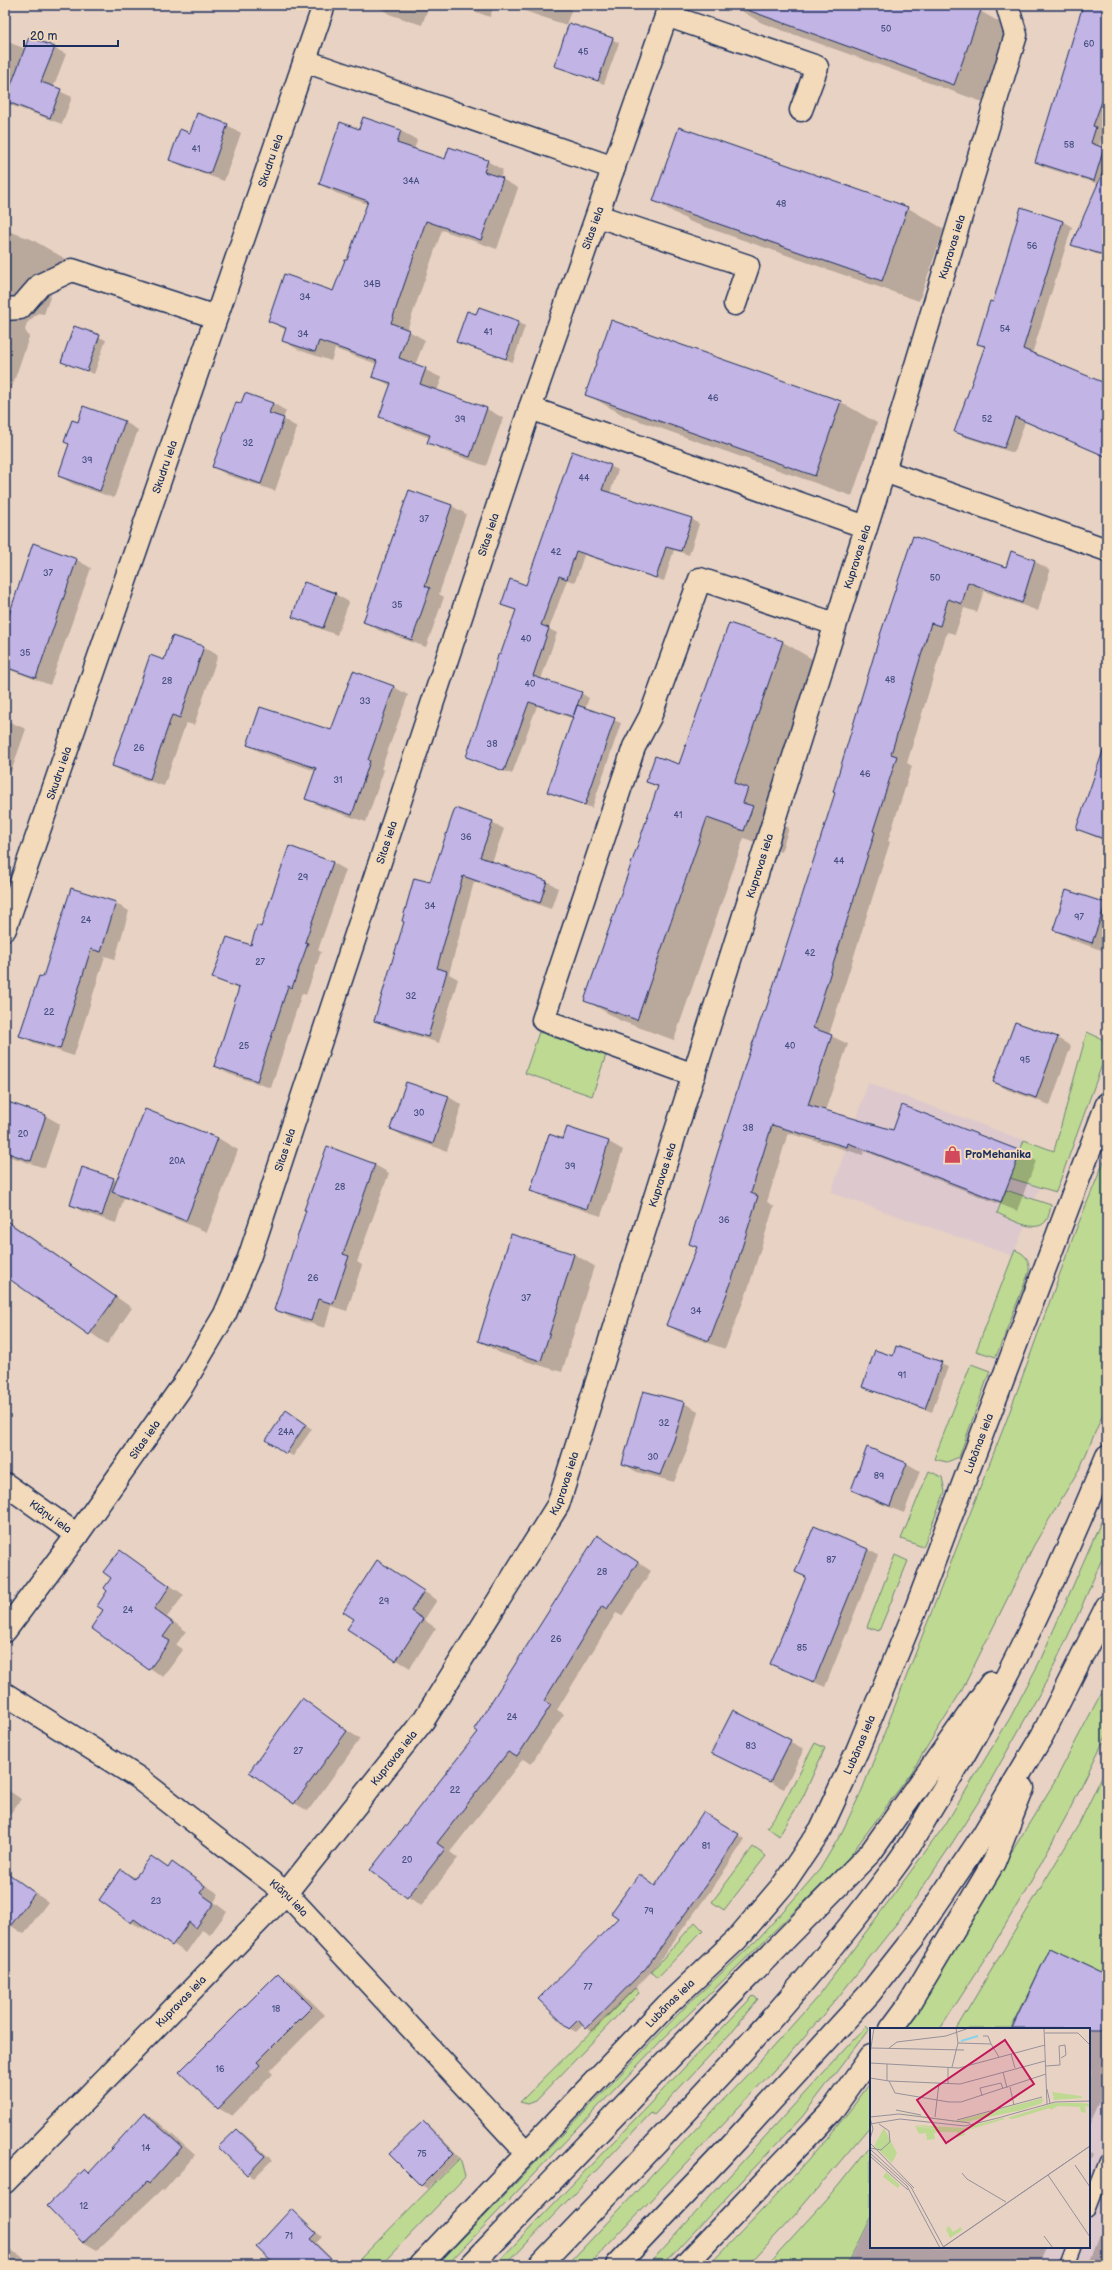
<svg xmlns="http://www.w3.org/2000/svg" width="1112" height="2270" viewBox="0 0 1112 2270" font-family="'Balsamiq Sans',sans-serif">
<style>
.built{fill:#ddc9cd}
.green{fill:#bed991;stroke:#6c8478}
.shadow{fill:#0003}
.building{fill:#c2b4e5;stroke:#1b2f5e}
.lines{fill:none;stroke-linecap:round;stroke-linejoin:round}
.lane-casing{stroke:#1b2f5e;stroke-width:17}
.street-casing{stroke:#1b2f5e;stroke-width:25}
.highway-casing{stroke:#1b2f5e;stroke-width:25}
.lane{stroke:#f2daba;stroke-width:14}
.street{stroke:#f2daba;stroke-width:22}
.highway{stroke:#f2daba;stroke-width:22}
.labels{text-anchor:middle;stroke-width:4;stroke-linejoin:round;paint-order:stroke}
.number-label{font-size:9px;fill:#455080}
.street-label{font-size:11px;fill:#1b2f5e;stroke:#f2daba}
.poi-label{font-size:11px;font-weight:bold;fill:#1b2f5e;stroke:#f2daba;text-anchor:start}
.inset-river{fill:none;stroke:#89d2ea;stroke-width:2}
.inset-road{fill:none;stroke:#96919b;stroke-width:1}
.view{fill:#c2185b;fill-opacity:0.15;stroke:#c2185b;stroke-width:2}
.inset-edge{fill:none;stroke:#1b2f5e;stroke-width:2}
</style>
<rect width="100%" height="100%" fill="#e8d2c3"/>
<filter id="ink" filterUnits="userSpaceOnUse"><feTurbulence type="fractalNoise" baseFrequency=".025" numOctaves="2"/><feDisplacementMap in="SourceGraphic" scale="8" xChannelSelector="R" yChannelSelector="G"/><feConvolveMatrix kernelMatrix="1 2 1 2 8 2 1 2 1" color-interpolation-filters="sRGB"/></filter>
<g filter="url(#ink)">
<path class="built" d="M868 1083 1054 1151 1013 1256 831 1193Z
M1050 1948 1107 1975V2265H847L871 2216V2247H1089V2029H1011Z"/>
<path class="green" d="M539 1032 606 1055 592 1096 525 1073Z
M1087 1032 1102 1039 1107 1051 1056 1192 1010 1178 1024 1140 1054 1151Z
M1107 1154V1404L1081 1466 1034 1545 962 1690 911 1773 846 1861 661 2041 447 2265H437L688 2004 757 1940 802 1890 820 1869 842 1832 862 1790 1007 1419 1075 1232Z
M1006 1190 1051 1205C1050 1210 1049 1217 1046 1221 1036 1235 1009 1218 997 1213Z
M1015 1250C1026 1254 1030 1260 1029 1272L996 1357 976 1351Z
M971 1364 990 1371 959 1457 947 1462 934 1459Z
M929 1471 942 1477 945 1492 923 1547 901 1539Z
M1107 1508V1547L1078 1615 1046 1682 979 1801 947 1851 908 1909 835 2001 791 2052 589 2265H567L762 2059 820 1994 945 1825 1010 1718 1040 1661Z
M895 1555 908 1561 879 1631 867 1627Z
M1107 1682V1734L1067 1815 1030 1883 987 1956 940 2029H906L940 1968 1054 1783Z
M815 1743 825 1748 803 1797 779 1836 767 1827 779 1811Z
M1107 1766V1975L1050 1948 1011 2029H956L1079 1824Z
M753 1847 766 1856 724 1910 712 1902Z
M695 1922 703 1930 657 1978 651 1972Z
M635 1988 639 1993 536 2101 528 2104 520 2102Z
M753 1996 758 1999 729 2035 654 2115 651 2113 506 2265H495Z
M866 2026 869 2029 802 2117 663 2265H648Z
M871 2082V2125L794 2216 748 2265H709C765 2207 824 2148 871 2082Z
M871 2145V2216L847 2265H767L834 2191Z
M460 2158 465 2177 381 2265H365L360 2259Z"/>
<path class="shadow" d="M376 5H429L422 25 389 14Z
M457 5H494L490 17Z
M507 5H573L566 25Z
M731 5H963L980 11 1017 32 991 105 762 23Z
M1084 5 1107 8V115L1099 147 1107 150V258L1072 245 1099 184 1044 167 1036 162Z
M612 39 619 43 604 84 555 65Z
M5 41 26 49 54 48 66 54 53 88 72 97 62 124 5 103Z
M364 118 401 131 417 140 414 150 446 161H487L503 170 500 178 518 188 497 249 442 230 407 330 425 340 415 365 442 378 437 391 487 409 503 418 486 466 444 451 429 442 430 438 396 425 380 416 391 386 373 376 377 364 335 349 331 361 299 350 283 341 286 330 269 321 334 292 348 262 368 204 336 193 320 184 359 130Z
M227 125 241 133 224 181 184 167 170 159 190 134Z
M680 128 908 208 944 229 919 301 691 222 654 201Z
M1062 221 1072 227 1032 354 1104 384 1107 371V457L1025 422 1014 453 965 437 956 432 985 348 978 343 994 303Z
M5 230 31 239 64 258 44 314 38 313 27 323 25 330 29 337 5 408Z
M477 316 518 322 525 326 513 362 457 342Z
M612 322 841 402 877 423 852 496 623 415 586 394Z
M75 327 106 340 94 374 62 361Z
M273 403 286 411 283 419 297 427 275 491 227 475 214 467 242 405Z
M125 422 138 430 114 498 73 484 59 476Z
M610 466 618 470 610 493 692 519 699 524 689 555 674 550 664 581 584 555 575 582 567 580 549 629 557 633 541 679 581 693 589 698 585 709 621 723 592 808 548 791 574 719 537 706 512 774 467 757 517 611 502 604 526 586Z
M410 491 452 506 466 514 439 594 444 597 426 647 378 630 365 622Z
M914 538 1007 568 1034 561 1050 570 1038 611 984 591 977 612 964 608 955 634 947 632 907 763 912 766 888 841 890 842 829 1035 848 1044 825 1111 894 1131 1021 1152 1036 1161 1017 1211 864 1151 863 1155 788 1133 767 1202 774 1206 747 1292 725 1349 683 1334 667 1325 697 1248 691 1244 836 793Z
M34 544 77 560 91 568 50 685 5 668V629Z
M335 594 349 602 337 635 307 624 293 616Z
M730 624 783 642 819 663 780 823 789 828 781 852 744 838 674 1040 621 1021 585 1000 658 788 647 782 680 766Z
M173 637 204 647 218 655 194 725 186 723 164 786 127 774 113 766 165 661Z
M353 673 394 687 408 695 381 769 384 770 366 822 321 807 307 799 316 771 262 753 248 745 332 731Z
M5 720 26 729 11 772 5 770Z
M1107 762V842L1077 829Z
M492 822 504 829 492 862 547 881 558 888 551 909 474 882 449 974 458 979 439 1043 387 1027 376 1020 430 883Z
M332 862 346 870 318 950 321 952 306 995 302 993 271 1088 229 1074 215 1066 240 990 213 978 251 946 261 928Z
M71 890 116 903 129 911 115 959 105 956 74 1056 34 1043 20 1035 44 978Z
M1067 891 1107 905V952L1075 941 1054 930Z
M1057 1038 1071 1046 1050 1105 1008 1090 994 1082Z
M407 1083 449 1097 462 1105 447 1151 405 1137 391 1129Z
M5 1102 46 1116 60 1124 45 1168 5 1155Z
M145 1110 218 1138 238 1150 207 1232 124 1198 116 1223 85 1213 71 1205 83 1169 117 1181Z
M568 1129 609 1142 623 1150 601 1216 545 1198 531 1190 564 1140Z
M328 1148 375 1165 389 1173 357 1262 362 1265 347 1311 331 1306 325 1328 289 1317 276 1309Z
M5 1219 132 1308 107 1344 5 1275Z
M512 1235 574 1254 594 1266 562 1372 500 1353 479 1341Z
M897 1347 948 1367 932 1412 863 1386 893 1358Z
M684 1403 698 1411 688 1448 674 1482 637 1472 623 1464Z
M293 1416 312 1429 293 1456 287 1453Z
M906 1463 920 1471 904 1513 866 1498 852 1490Z
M611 1544 651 1571 622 1616 616 1613 557 1710 564 1714 531 1764 523 1759 450 1852 458 1858 421 1906 371 1870 479 1731Z
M867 1549 878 1555 825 1687 771 1663 807 1578 797 1572Z
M120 1551 184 1595 167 1617 186 1631 176 1645 183 1650 163 1677 92 1628 104 1610Z
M391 1570 437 1600 424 1620 436 1628 410 1668 397 1660Z
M302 1700 360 1739 308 1811 294 1803Z
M733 1712 804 1749 784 1789 726 1760Z
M5 1788 21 1799 5 1821Z
M710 1817 745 1839 719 1879 652 1971 593 2032 583 2025 576 2032 569 2028 656 1887Z
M151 1857 169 1868 172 1863 219 1894 214 1902 227 1912 210 1935 202 1930 186 1953 148 1927 146 1930 132 1923 100 1900 121 1870 136 1878Z
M11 1876 48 1902 24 1934 5 1922V1884Z
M278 1974 292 1982 325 2015 270 2071 273 2074 232 2116 218 2108Z
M1107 1976V2087L1089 2127V2029H1012Z
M144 2114 158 2122 195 2155 164 2191 161 2190 97 2250 83 2242 85 2170 90 2173Z
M423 2122 429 2126 460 2157 428 2189 421 2185Z
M238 2130 244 2134 272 2160 254 2178 248 2174 220 2147Z
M1089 2152 1092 2154 1089 2160Z
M292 2211 322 2237 316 2243 338 2265H276Z
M871 2218V2247H1047L1038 2265H848Z
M1107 2219V2265H1089Z
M7 2248 21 2256 29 2265H5V2249Z"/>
<path class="building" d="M742 5H966L981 10 954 85 742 8Z
M1083 5H1107V88L1093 126 1096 127 1091 143 1104 148 1094 181 1035 162Z
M569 23 613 38 598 81 554 66Z
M29 37 55 47 41 82 61 89 50 118 5 101Z
M197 113 228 124 210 174 169 160 180 129 190 133Z
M363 117 401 130 397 143 445 159 449 147 488 160 484 172 503 178 481 240 426 221 391 323 409 330 399 358 426 368 420 384 487 408 470 457 427 443 430 435 379 417 391 383 372 377 377 361 319 341 315 352 282 341 286 328 268 321 284 274 333 291 345 260H347L368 201 319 184 340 122 359 129Z
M679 127 908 207 882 281 653 201Z
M1107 163V256L1071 245Z
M1021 207 1063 221 1023 349 1107 384V457L1015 417 1004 448 954 432 985 346 977 344 990 301 993 302Z
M479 307 519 321 506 359 456 342 467 311 476 314Z
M611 320 841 401 815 476 585 395Z
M74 326 100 335 87 371 61 362Z
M245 393 273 403 269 413 284 418 261 484 212 467 236 402 241 403Z
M83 406 125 421 100 491 58 476 69 444 64 442 72 420 78 422Z
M572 451 611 465 602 490 692 518 681 551 666 547 656 578 576 551 567 579 559 576 541 625 549 628 533 676 582 692 573 717 529 702 504 771 466 757 492 681 498 655 501 653 516 610 501 605 510 579 526 585Z
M409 490 452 505 425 586 430 588 412 640 363 622Z
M913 536 1006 567 1011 551 1035 560 1022 603 968 582 962 604 948 599 940 626 931 623 891 754 897 756 873 831 875 832 813 1028 832 1035 808 1105 893 1130 902 1105 1021 1151 1001 1202 848 1143 847 1147 772 1125 751 1193 758 1196 731 1283 709 1341 666 1325 697 1247 689 1244 746 1062 764 1011 765 1012 835 793 833 792 881 632Z
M33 543 77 559 36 678 5 667V627Z
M304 582 336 593 323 628 292 617Z
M729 623 783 641 734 783 748 788 743 803 753 806 744 831 707 818 637 1020 584 1001 658 786 646 782 655 756 679 764Z
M172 636 204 646 180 718 172 715 150 779 112 766 150 655 164 660Z
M353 671 394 686 368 760 370 761 352 815 305 799 316 768 247 745 260 707 331 730Z
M577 705 615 718 585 805 547 792Z
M1103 751 1107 752V840L1076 829Z
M455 808 493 821 480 857 547 881 540 903 463 876 437 968 447 971 428 1037 374 1021 404 922 402 921 414 878 430 882Z
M289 846 333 862 305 942 308 943 292 988 288 986 257 1081 214 1066 239 988 212 978 227 937 251 945 257 925 261 927Z
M71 888 116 902 101 952 91 949 60 1049 19 1036 39 976 43 977Z
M1066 890 1106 903 1092 943 1053 930Z
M1015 1022 1058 1037 1036 1098 993 1082Z
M406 1082 449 1096 433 1144 390 1129Z
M5 1101 46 1115 31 1161 5 1152Z
M145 1109 218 1138 186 1221 112 1192Z
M567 1127 609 1141 587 1209 530 1191 549 1134 563 1139Z
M327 1146 375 1164 343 1254 349 1256 333 1304 318 1299 311 1321 274 1310 306 1210H304Z
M82 1167 114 1178 102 1216 70 1205Z
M5 1220 116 1297 89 1335 5 1276Z
M511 1234 574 1254 541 1361 478 1341Z
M896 1346 942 1362 925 1409 862 1387 875 1350 893 1356Z
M643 1391 685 1402 674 1440 660 1475 622 1464Z
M286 1410 306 1424 286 1454 266 1440Z
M867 1447 907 1463 890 1506 851 1490Z
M814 1526 868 1549 814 1682 770 1664 806 1577 795 1572Z
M597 1535 638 1562 607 1609 602 1606 544 1701 551 1705 517 1757 508 1752 437 1843 445 1849 407 1898 370 1870 478 1732 474 1729Z
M120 1550 170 1586 154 1609 173 1623 163 1637 170 1641 149 1670 91 1628 103 1610 97 1606 107 1591 104 1588 111 1578 103 1572Z
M377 1560 424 1591 411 1611 423 1619 396 1661 347 1629 354 1619 343 1612Z
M302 1698 347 1731 294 1804 249 1772Z
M733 1710 791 1740 770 1782 711 1753Z
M703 1812 739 1834 713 1875 646 1968 586 2029 578 2020 569 2029 538 1999 618 1918 611 1913 639 1874 655 1886Z
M151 1856 168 1868 172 1862 205 1886 200 1893 214 1903 196 1928 189 1922 172 1946 134 1919 131 1923 99 1900 121 1869 134 1879Z
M5 1871 35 1893 5 1933Z
M1050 1948 1107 1975V2029H1012Z
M278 1973 312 2007 257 2062 260 2065 218 2109 179 2072Z
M144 2113 182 2147 149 2184 147 2182 83 2243 47 2206 85 2169 89 2173Z
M423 2121 454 2153 421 2186 389 2154Z
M237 2129 265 2156 247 2175 218 2147Z
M291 2209 316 2233 310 2239 337 2265H275L256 2247Z"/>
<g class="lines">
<defs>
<path id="lane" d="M1089 2208 1107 2161
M1067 2265 1074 2247"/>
<g id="street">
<path d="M666 15 817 67 801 110"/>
<path d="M305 61 614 168"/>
<path d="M598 216 748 266 735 304"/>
<path d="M5 309 20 308 40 285 72 270 216 317"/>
<path d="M530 408 866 527"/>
<path d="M884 471 1107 550"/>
<path id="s1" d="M5 929 324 5"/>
<path d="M694 1075 543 1020 634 747 650 717 700 579 835 624"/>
<path id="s2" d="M5 1484 77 1535"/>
<path id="s3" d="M5 1631 77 1535 183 1385 225 1314 249 1258 530 408 670 5"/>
<path id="s4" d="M5 1694 137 1777 286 1893 527 2153"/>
<path id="s5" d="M5 2182 286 1893 423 1721 558 1505 884 471 1007 64 1016 35 1007 5"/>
<path id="s6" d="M420 2265 667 2005 736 1940 783 1885 821 1829 857 1751 917 1606 1107 1104"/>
</g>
<path id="highway" d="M891 2029 908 2006 994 1862 1023 1788
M471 2265 740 1985 871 1852 991 1683
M540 2265C663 2136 791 2009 896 1865 911 1845 923 1822 936 1801 1006 1690 1057 1576 1107 1456
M617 2265 720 2157 870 1993 914 1937 983 1835 1042 1736 1107 1606
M685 2265 831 2112 871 2056"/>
</defs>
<use href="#lane" class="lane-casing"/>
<use href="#street" class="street-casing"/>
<use href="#highway" class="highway-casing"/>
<use href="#lane" class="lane"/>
<use href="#street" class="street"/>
<use href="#highway" class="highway"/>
</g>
</g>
<defs>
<symbol id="shop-bare" viewBox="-9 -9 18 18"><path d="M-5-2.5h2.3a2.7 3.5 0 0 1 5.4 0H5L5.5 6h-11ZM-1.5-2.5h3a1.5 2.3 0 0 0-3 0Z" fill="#d1495b" stroke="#f2daba" stroke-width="2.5" paint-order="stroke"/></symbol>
</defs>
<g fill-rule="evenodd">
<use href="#shop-bare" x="940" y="1142" width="25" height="25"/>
</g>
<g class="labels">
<g class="number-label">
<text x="886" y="32">50</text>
<text x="1089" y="47">60</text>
<text x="583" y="55">45</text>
<text x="1069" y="148">58</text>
<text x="196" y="152">41</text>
<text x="411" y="184">34A</text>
<text x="781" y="207">48</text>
<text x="1032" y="249">56</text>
<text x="372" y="287">34B</text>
<text x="305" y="300">34</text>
<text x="1005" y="332">54</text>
<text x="488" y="335">41</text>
<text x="303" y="337">34</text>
<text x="713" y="401">46</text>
<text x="460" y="422">39</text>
<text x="987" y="422">52</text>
<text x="248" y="446">32</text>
<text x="87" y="463">39</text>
<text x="584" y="481">44</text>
<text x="424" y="522">37</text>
<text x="556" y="555">42</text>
<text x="48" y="576">37</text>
<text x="935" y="581">50</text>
<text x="397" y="608">35</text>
<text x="526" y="642">40</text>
<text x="25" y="656">35</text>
<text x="890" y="683">48</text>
<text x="167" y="684">28</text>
<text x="530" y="687">40</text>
<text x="365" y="704">33</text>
<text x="492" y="747">38</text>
<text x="139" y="751">26</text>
<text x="865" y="777">46</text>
<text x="338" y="783">31</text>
<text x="678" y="818">41</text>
<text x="466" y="840">36</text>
<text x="839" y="864">44</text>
<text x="303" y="880">29</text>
<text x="430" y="909">34</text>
<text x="1079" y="920">97</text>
<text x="86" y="923">24</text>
<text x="810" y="956">42</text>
<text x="260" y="965">27</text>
<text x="411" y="999">32</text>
<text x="49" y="1015">22</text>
<text x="244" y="1049">25</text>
<text x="790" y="1049">40</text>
<text x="1025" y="1063">95</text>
<text x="419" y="1116">30</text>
<text x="748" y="1131">38</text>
<text x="23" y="1137">20</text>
<text x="177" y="1164">20A</text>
<text x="570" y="1169">39</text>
<text x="340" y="1190">28</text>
<text x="724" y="1223">36</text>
<text x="313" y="1281">26</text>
<text x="526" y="1301">37</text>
<text x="696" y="1314">34</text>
<text x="902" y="1378">91</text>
<text x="664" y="1426">32</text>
<text x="286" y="1435">24A</text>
<text x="653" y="1460">30</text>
<text x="879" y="1479">89</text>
<text x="831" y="1563">87</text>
<text x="602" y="1575">28</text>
<text x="384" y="1604">29</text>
<text x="128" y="1613">24</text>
<text x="556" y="1642">26</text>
<text x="802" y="1651">85</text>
<text x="512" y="1720">24</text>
<text x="751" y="1749">83</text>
<text x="298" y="1754">27</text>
<text x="455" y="1793">22</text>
<text x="706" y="1849">81</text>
<text x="407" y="1863">20</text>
<text x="156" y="1904">23</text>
<text x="649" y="1914">79</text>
<text x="588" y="1990">77</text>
<text x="276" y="2012">18</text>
<text x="220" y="2072">16</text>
<text x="146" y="2151">14</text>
<text x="422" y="2157">75</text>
<text x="84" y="2209">12</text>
<text x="289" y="2239">71</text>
</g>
<g class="street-label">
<text dy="4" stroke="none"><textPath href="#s1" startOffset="813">Skudru iela</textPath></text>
<text dy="4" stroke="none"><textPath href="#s3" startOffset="1533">Sitas iela</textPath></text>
<text dy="4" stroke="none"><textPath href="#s5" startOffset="2196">Kupravas iela</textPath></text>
<text dy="4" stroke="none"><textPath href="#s1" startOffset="489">Skudru iela</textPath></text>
<text dy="4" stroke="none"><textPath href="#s3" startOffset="1209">Sitas iela</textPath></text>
<text dy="4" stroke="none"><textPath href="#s5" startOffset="1872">Kupravas iela</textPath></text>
<text dy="4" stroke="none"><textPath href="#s1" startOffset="165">Skudru iela</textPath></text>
<text dy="4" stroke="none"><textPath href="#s3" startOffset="885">Sitas iela</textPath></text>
<text dy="4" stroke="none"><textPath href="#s5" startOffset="1548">Kupravas iela</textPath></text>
<text dy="4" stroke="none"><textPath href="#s3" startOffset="561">Sitas iela</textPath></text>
<text dy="4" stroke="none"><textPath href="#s5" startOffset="1224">Kupravas iela</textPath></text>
<text dy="4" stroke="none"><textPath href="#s3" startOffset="237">Sitas iela</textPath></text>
<text dy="4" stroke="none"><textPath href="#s6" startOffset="1010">Lubānas iela</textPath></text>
<text dy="4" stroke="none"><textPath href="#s5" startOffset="900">Kupravas iela</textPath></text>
<text dy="4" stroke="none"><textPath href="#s2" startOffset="56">Klāņu iela</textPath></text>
<text dy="4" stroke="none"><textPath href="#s6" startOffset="686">Lubānas iela</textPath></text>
<text dy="4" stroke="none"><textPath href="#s5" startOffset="576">Kupravas iela</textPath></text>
<text dy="4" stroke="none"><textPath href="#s4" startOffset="350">Klāņu iela</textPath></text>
<text dy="4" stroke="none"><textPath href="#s5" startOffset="252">Kupravas iela</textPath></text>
<text dy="4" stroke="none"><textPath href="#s6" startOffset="362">Lubānas iela</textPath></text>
</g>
<g class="poi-label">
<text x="965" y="1158">ProMehanika</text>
</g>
</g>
<g transform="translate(870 2028)">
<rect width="220" height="220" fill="#e8d2c3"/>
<path d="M182 64 211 68 212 70 184 72 183 69H201H184ZM173 70 172 75 152 82 95 94H85L25 84 86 93ZM184 75H220H212L220 76V79L215 78 216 85 211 84 210 79 188 78 181 82 180 80 143 91 137 90ZM133 90 135 91 106 99 90 102 103 100 135 92 94 103 95 107 88 109 87 104H68L64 105 65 111 57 112 56 105 49 106 45 98 73 102 45 97 93 100ZM14 100 27 125 22 135 4 118ZM16 144 30 157 28 160 13 149ZM79 198 83 204 91 199 92 202 80 210 76 201Z" fill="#bed991"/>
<path class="inset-river" d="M91 13 108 8"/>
<path class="inset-road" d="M174 0 177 76M175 5H208L220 17M113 8H118L121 16M88 15 121 16 129 29M1 20 94 22M19 20 27 14 76 8 99 0M0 26 4 0M141 26 145 40M0 35 89 40 175 17M176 38 190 37 189 18 195 17 196 27 191 30M82 39 88 15 86 0M133 44 137 60M0 50 19 53 25 65 79 74H91L176 46M17 52V36M19 53 90 56 175 33M78 56V39M140 59 144 77M177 61 180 75M112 68 110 60 131 55 133 61M26 82 51 87M0 89 29 86 100 95M65 89 69 55M0 90 3 101 0 111M128 90 185 74 220 73M87 92 172 69M0 96 30 91 95 98 128 90M0 115 44 160M0 120 11 122 20 114 19 103 9 96M0 121 41 159 74 220M0 125 37 158 70 220M0 128 38 162M205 137 220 159M92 145 97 151 136 174M178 147 220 209M174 208 183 220M73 219 220 118M72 220 220 118"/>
<path class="view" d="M135 12 164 56 76 115 47 72Z"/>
<rect width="220" height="220" class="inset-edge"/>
</g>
<rect width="1112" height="2270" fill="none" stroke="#f2daba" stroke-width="20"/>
<rect x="10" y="10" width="1092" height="2250" fill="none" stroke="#1b2f5e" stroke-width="1.5" filter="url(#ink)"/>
<path d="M24 40v6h94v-6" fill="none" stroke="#1b2f5e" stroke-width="2"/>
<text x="30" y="40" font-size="12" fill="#1b2f5e" stroke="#f2daba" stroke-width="3" paint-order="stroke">20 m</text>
</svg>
